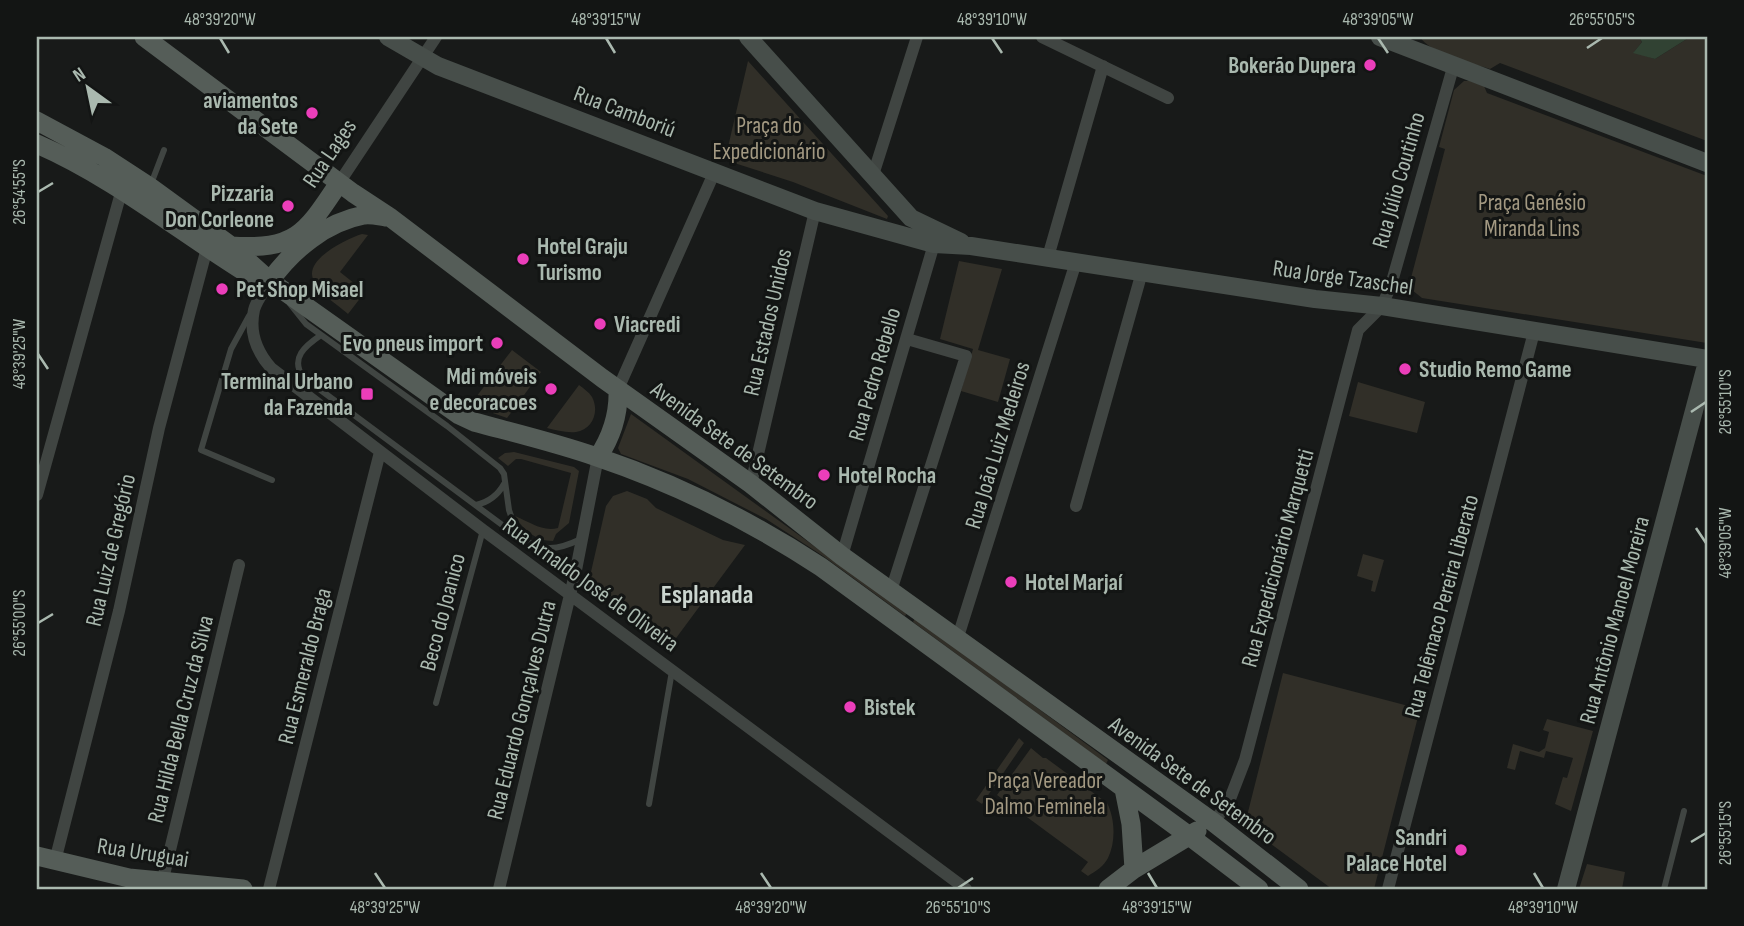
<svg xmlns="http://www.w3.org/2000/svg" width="1744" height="926" viewBox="0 0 1744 926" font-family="'Sofia Sans Condensed',sans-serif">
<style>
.green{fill:#312f28}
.water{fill:#314233}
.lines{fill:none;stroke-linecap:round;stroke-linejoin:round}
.lane{stroke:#404542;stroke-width:6}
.street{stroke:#404542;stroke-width:12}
.secondary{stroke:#474e4a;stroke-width:18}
.primary{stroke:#555d58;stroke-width:19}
.ticks{fill:none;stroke:#aab9af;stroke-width:2.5}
.poi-dot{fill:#eb3eba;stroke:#131514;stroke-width:2.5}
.labels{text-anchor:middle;stroke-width:6;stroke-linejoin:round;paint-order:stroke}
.poi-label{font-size:23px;font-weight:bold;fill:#aab9af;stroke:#131514;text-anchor:end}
.street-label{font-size:23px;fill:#aab9af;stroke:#131514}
.park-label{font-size:23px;fill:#a39982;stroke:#131514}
.quarter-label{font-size:26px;font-weight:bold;fill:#cbd5cf;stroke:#131514}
.neatline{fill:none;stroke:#aab9af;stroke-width:2.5}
.ticks-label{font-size:18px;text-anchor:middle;fill:#aab9af}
</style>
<rect width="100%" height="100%" fill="#181a19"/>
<path class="green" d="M1420 37H1639L1642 42 1634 52 1655 59 1690 37 1707 38V141L1500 63 1490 69C1471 63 1430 53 1420 37Z
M748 61 888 216 887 219 793 182 725 160Z
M1464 81H1470L1484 86 1487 93 1707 176V343L1422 298 1412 290 1411 278 1445 149 1439 147 1454 90Z
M362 234 368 235 340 272 365 292 348 314C337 304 318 293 313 279 305 259 346 239 362 234Z
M959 261 1002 269 978 350 1010 359 998 402 961 391 973 349 940 339Z
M512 350 541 372 507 418 470 405Z
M1358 382 1425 402 1417 433 1349 416Z
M579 385C584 389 589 392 592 397 600 412 592 430 576 432 566 433 556 430 547 428Z
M631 414 907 613 905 616 823 556 766 519 688 479 621 454 618 448Z
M514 452 574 467 579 471 569 523 556 534 553 541C536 541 523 530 515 516 530 522 542 532 558 528L571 473 521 459H516L508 466 498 458 505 453Z
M627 491 647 499 656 508 723 540 745 545 668 649 651 635 644 621 613 599 599 596 588 585 606 506 613 496Z
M1363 554 1384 560 1375 592 1371 591 1373 581 1357 576Z
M915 618 1108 760 1106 764 913 622Z
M1283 673 1420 709 1374 889H1332L1248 827 1247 816Z
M1547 719 1593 731 1571 811 1555 804 1563 777 1567 778 1573 758 1546 751 1544 758 1520 751 1515 770 1507 768 1513 744 1539 752 1545 748 1549 732 1543 730Z
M1019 738 1024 743 982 804 976 800Z
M1031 748 1043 758H1046L1107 803C1115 818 1116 842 1108 858 1104 866 1096 871 1088 876L1081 871 1088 862 997 795Z
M1587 864 1625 872 1622 889H1579Z"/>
<path class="water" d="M1639 37H1690L1655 59 1633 53 1642 42Z"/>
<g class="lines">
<path class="lane" d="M151 184 164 150
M290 304 306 324 447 426 500 468 504 474 509 510 517 534
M249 316 231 349 201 450 272 480
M321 335C305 346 290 358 303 377L517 536C543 551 554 552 581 539
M476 505C489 502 498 495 504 484
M436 703 483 530
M649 804 672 671
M1664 889 1684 811"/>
<path class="street" d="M1042 37 1168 98
M873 175 917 37
M339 183 436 37
M1048 257 1103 66
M270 281C265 290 256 301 254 310 249 332 257 352 271 368L483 530 966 889
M618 389 715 171
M751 484 815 211
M37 495 122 189
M1076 506 1142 272
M842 556 934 244
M891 591 966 356 907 339
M957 640 1076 262
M1213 822 1228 804 1245 760 1358 330 1382 306 1391 285 1454 64
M55 861 119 611 159 428 207 248
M162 883 239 565
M269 889 380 452
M499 889 576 570 598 457
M1388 889 1534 332"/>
<path class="secondary" d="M388 37 438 66 815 211 934 244 971 246 1315 299 1382 306 1707 359
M748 37 911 218 961 242
M1380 37 1707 163
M1566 889 1707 362"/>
<path class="primary" d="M144 37 353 193 391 218 602 378 751 484 842 556 1213 822 1299 889
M37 121 104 157 150 187 231 246 270 281 459 415 474 422C515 433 557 443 597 457 677 484 751 521 821 567L1188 835 1259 889
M37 144C115 178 181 233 253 277
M231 246C296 250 305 234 339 183
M270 281C292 250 326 222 364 215 371 214 379 216 386 217
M598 457C612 436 619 414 618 389
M1124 789 1131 824 1134 869
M37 856 129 878 243 889
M1108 889 1134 869 1197 831"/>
</g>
<path class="ticks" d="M220 38 229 53M606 38 615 53M992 38 1002 53M1378 38 1388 53M1587 48 1602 38M38 192 53 183M38 354 48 369M1691 412 1706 402M1696 528 1706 543M38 623 53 614M1691 842 1706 833M375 873 385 888M761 873 771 888M1148 873 1157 888M1534 873 1543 888M958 888 973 878"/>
<g class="poi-dot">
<circle cx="1370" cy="65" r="7"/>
<circle cx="312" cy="113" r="7"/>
<circle cx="288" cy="206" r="7"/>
<circle cx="523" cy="259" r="7"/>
<circle cx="222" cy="289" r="7"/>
<circle cx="600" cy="324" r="7"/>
<circle cx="497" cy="343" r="7"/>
<circle cx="1405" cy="369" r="7"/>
<circle cx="551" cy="389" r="7"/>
<rect x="360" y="387" width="14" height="14" rx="3.5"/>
<circle cx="824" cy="475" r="7"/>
<circle cx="1011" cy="582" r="7"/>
<circle cx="850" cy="707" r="7"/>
<circle cx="1461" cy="850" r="7"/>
</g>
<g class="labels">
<g class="poi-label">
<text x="1356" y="73">Bokerão Dupera</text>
<text x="298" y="108">aviamentos<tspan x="298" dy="26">da Sete</tspan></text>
<text x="274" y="201">Pizzaria<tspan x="274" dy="26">Don Corleone</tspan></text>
<text x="537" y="254" text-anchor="start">Hotel Graju<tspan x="537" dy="26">Turismo</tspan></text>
<text x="236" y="297" text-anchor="start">Pet Shop Misael</text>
<text x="614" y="332" text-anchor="start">Viacredi</text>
<text x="483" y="351">Evo pneus import</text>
<text x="1419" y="377" text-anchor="start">Studio Remo Game</text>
<text x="537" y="384">Mdi móveis<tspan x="537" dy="26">e decoracoes</tspan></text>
<text x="353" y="389">Terminal Urbano<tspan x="353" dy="26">da Fazenda</tspan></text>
<text x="838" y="483" text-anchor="start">Hotel Rocha</text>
<text x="1025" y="590" text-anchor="start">Hotel Marjaí</text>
<text x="864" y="715" text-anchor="start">Bistek</text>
<text x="1447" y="845">Sandri<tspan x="1447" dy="26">Palace Hotel</tspan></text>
</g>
<g class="street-label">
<text transform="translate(625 111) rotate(21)" y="8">Rua Camboriú</text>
<text transform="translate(329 153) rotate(-56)" y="8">Rua Lages</text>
<text transform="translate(1398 180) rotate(-74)" y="8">Rua Júlio Coutinho</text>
<text transform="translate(1343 277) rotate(8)" y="8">Rua Jorge Tzaschel</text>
<text transform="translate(767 322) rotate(-77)" y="8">Rua Estados Unidos</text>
<text transform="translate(874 374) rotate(-74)" y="8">Rua Pedro Rebello</text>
<text transform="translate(735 445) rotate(36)" y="8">Avenida Sete de Setembro</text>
<text transform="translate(997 445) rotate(-73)" y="8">Rua João Luiz Medeiros</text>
<text transform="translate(110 550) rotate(-77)" y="8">Rua Luiz de Gregório</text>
<text transform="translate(1277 558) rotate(-75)" y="8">Rua Expedicionário Marquetti</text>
<text transform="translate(591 584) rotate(36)" y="8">Rua Arnaldo José de Oliveira</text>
<text transform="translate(1441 606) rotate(-75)" y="8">Rua Telêmaco Pereira Liberato</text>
<text transform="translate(442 612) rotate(-75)" y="8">Beco do Joanico</text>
<text transform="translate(1614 620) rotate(-75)" y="8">Rua Antônio Manoel Moreira</text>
<text transform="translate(304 666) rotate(-76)" y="8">Rua Esmeraldo Braga</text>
<text transform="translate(521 710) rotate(-76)" y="8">Rua Eduardo Gonçalves Dutra</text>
<text transform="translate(180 719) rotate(-76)" y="8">Rua Hilda Bella Cruz da Silva</text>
<text transform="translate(1193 780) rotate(36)" y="8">Avenida Sete de Setembro</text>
<text transform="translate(143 852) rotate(9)" y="8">Rua Uruguai</text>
</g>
<g class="park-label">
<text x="769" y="133">Praça do<tspan x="769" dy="26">Expedicionário</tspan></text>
<text x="1532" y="210">Praça Genésio<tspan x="1532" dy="26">Miranda Lins</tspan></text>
<text x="1045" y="788">Praça Vereador<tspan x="1045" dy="26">Dalmo Feminela</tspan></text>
</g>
<g class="quarter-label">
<text x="707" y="603">Esplanada</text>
</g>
</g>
<rect width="1744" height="926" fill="none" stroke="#131514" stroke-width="77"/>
<g transform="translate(88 88) rotate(327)" stroke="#131514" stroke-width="5" paint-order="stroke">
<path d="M0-5L12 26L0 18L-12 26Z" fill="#aab9af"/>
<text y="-10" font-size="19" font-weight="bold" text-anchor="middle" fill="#aab9af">N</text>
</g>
<rect x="38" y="38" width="1668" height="850" class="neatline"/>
<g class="ticks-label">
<text x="220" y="25">48°39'20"W</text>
<text x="606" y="25">48°39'15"W</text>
<text x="992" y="25">48°39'10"W</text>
<text x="1378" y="25">48°39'05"W</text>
<text x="1602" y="25">26°55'05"S</text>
<text transform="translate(19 192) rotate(-90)" y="6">26°54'55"S</text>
<text transform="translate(19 354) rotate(-90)" y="6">48°39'25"W</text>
<text transform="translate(1725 402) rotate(-90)" y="6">26°55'10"S</text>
<text transform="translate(1725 543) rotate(-90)" y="6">48°39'05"W</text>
<text transform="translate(19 623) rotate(-90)" y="6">26°55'00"S</text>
<text transform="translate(1725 833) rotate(-90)" y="6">26°55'15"S</text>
<text x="385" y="913">48°39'25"W</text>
<text x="771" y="913">48°39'20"W</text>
<text x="958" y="913">26°55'10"S</text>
<text x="1157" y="913">48°39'15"W</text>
<text x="1543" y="913">48°39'10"W</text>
</g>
</svg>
